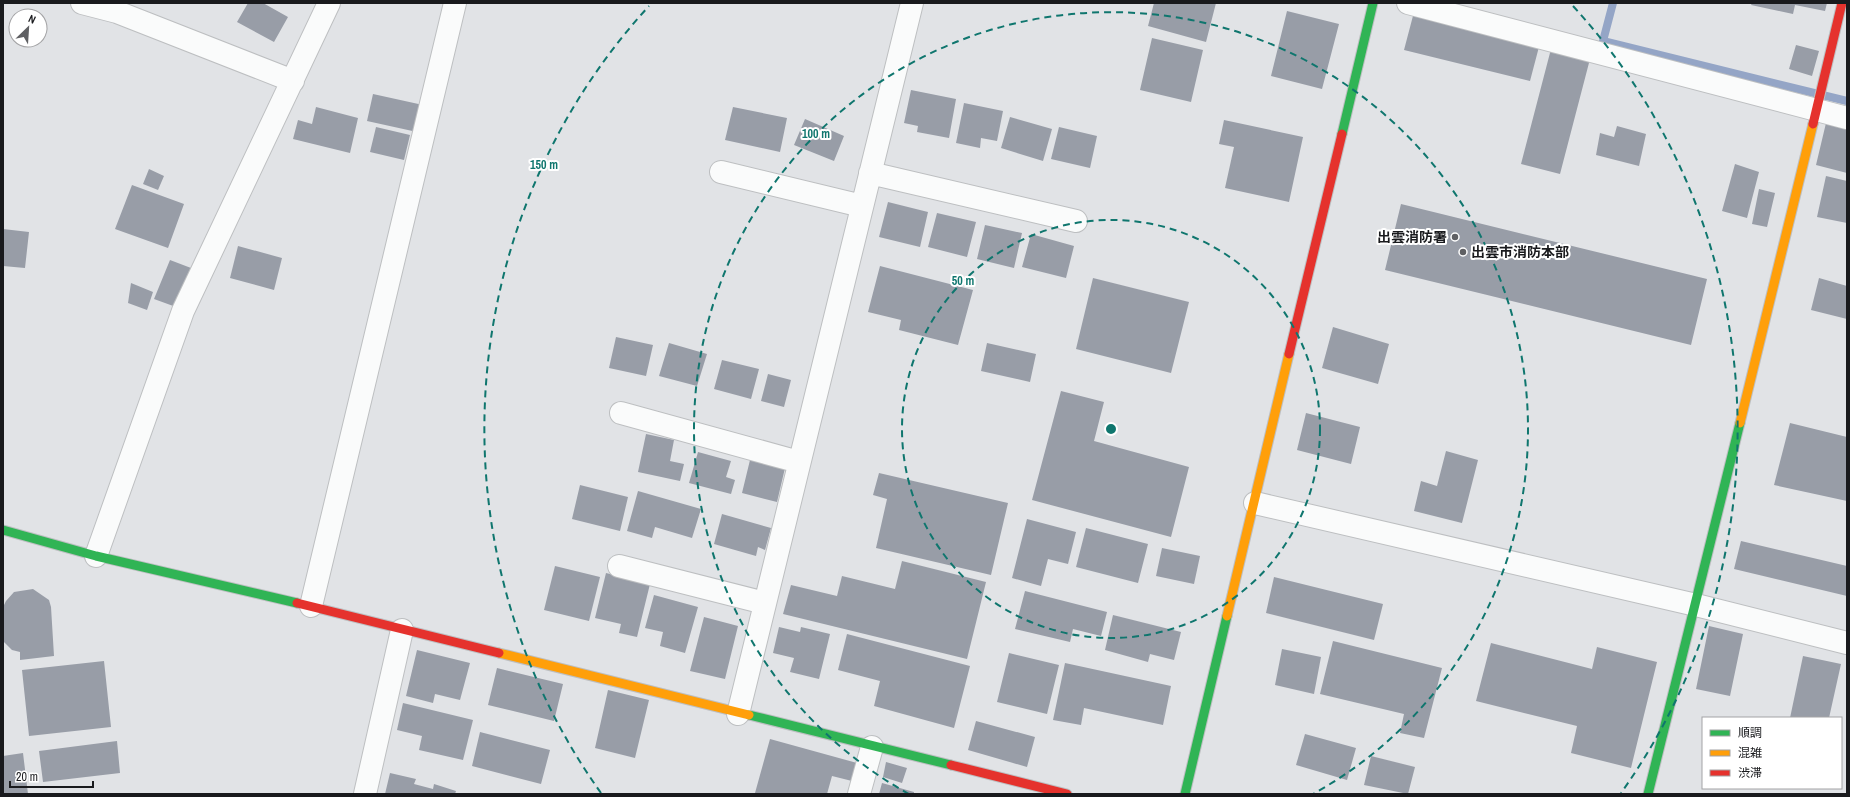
<svg xmlns="http://www.w3.org/2000/svg" width="1850" height="797" viewBox="0 0 1850 797" font-family="'Archivo Narrow','Noto Sans JP',sans-serif">
<style>
.lines{fill:none;stroke-linecap:round;stroke-linejoin:round}
.stream{stroke:#94a5c6;stroke-width:8}
.building{fill:#989da7}
.street-casing{stroke:#bdbfc1;stroke-width:24}
.fast-casing{stroke:#bdbfc1;stroke-width:11}
.slow-casing{stroke:#bdbfc1;stroke-width:11}
.jam-casing{stroke:#bdbfc1;stroke-width:11}
.street{stroke:#fafbfb;stroke-width:22}
.fast{stroke:#30b455;stroke-width:9}
.slow{stroke:#ff9f0a;stroke-width:9}
.jam{stroke:#e5322d;stroke-width:9}
.ring{fill:none;stroke:#0f766e;stroke-width:2;stroke-dasharray:7 5}
.poi-dot{fill:#5f6063;stroke:#fff;stroke-width:1.5}
.labels{text-anchor:middle;stroke-width:4;stroke-linejoin:round;paint-order:stroke}
.poi-label{font-size:14px;font-weight:bold;fill:#191a1d;stroke:#fff;text-anchor:end}
.centre{fill:#0f766e;stroke:#fff;stroke-width:2}
.ring-label{font-size:12px;text-anchor:middle;font-weight:bold;fill:#0f766e;stroke:#fff;stroke-width:4;stroke-linejoin:round;paint-order:stroke}
</style>
<rect width="100%" height="100%" fill="#e1e3e6"/>
<g class="lines">
<path class="stream" d="M1613 3 1603 41 1847 101"/>
</g>
<path class="building" d="M248 3H263L288 17 274 42 237 22Z
M1154 3H1216L1206 42 1148 26Z
M1752 3H1827L1825 11 1795 5 1793 14 1751 5Z
M1287 11 1339 24 1322 89 1271 76Z
M1414 12 1540 43 1530 81 1404 50Z
M1152 38 1203 50 1191 102 1140 90Z
M1796 45 1819 51 1812 76 1789 69Z
M1551 49 1590 59 1560 174 1521 164Z
M911 90 956 99 949 138 917 132 918 126 904 123Z
M373 94 423 105 417 132 367 121Z
M964 103 1003 111 997 141 981 138 980 148 956 143Z
M316 107 358 118 350 153 293 139 298 120 312 124Z
M733 107 787 118 780 152 725 140Z
M1010 117 1052 129 1043 161 1001 148Z
M805 119 844 136 834 161 794 145Z
M1224 120 1303 137 1289 202 1225 188 1234 147 1219 144Z
M1826 123 1847 128V173L1816 165Z
M1617 126 1646 134 1639 166 1596 155 1600 133 1614 137Z
M376 127 410 135 404 160 370 152Z
M1059 127 1097 136 1090 168 1051 159Z
M1735 164 1759 172 1747 218 1722 211Z
M149 169 164 176 158 190 143 184Z
M1826 176 1847 181V223L1817 217Z
M132 185 184 204 168 248 115 229Z
M1759 189 1775 193 1767 227 1752 224Z
M888 202 928 212 920 247 879 237Z
M1401 204 1707 279 1691 345 1385 270Z
M937 213 976 222 967 257 928 247Z
M985 225 1022 233 1014 268 977 259Z
M3 229 29 232 25 268 3 266Z
M1031 234 1074 246 1066 278 1022 267Z
M238 246 282 258 274 290 230 278Z
M170 260 191 268 176 307 154 299Z
M880 266 973 290 958 345 899 330 901 320 868 312Z
M1093 278 1189 302 1171 373 1076 349Z
M1819 278 1847 286V319L1811 310Z
M131 283 153 292 147 310 128 303Z
M1333 327 1389 344 1378 384 1322 368Z
M616 337 653 345 646 376 609 368Z
M669 343 707 354 697 386 659 376Z
M987 343 1036 354 1030 382 981 371Z
M722 360 759 369 751 399 714 389Z
M768 374 791 380 784 407 761 401Z
M1061 391 1104 402 1094 441 1189 467 1171 537 1032 500Z
M1306 413 1360 427 1351 464 1297 450Z
M1790 423 1847 437V501L1774 485Z
M646 434 674 440 670 461 684 464 680 481 638 472Z
M1446 451 1478 460 1462 523 1414 511 1421 481 1437 486Z
M698 452 731 461 726 477 735 480 731 494 689 483Z
M750 460 785 468 777 502 742 493Z
M879 473 1008 503 991 575 876 548 887 499 873 495Z
M580 485 628 497 620 531 572 519Z
M638 491 701 509 692 538 655 527 652 538 627 531Z
M722 514 771 528 765 550 758 547 756 556 714 544Z
M1027 519 1076 532 1068 564 1048 559 1041 586 1012 578Z
M1086 528 1148 544 1138 583 1076 567Z
M1741 541 1847 566V596L1734 569Z
M1162 548 1200 556 1194 584 1156 576Z
M902 561 986 582 967 659 783 614 791 585 837 596 842 576 895 589Z
M555 566 600 577 589 621 544 610Z
M606 573 650 584 637 637 619 633 621 624 595 618Z
M1274 577 1383 604 1374 640 1266 613Z
M33 589 49 600 51 607 54 656 20 660V652L12 650 3 641V607L6 601 14 592Z
M1025 591 1107 612 1101 636 1073 629 1070 642 1015 629Z
M654 595 698 607 685 653 660 646 663 632 645 628Z
M1113 615 1181 632 1174 660 1150 654 1148 662 1105 650Z
M704 617 738 626 725 679 690 671Z
M1709 626 1743 634 1730 696 1696 689Z
M779 627 800 632 801 627 830 634 819 679 790 672 794 658 773 653Z
M847 634 970 666 954 728 874 706 880 681 838 670Z
M1333 641 1442 668 1424 738 1400 733 1404 714 1320 694Z
M1491 643 1592 669 1597 647 1657 662 1631 768 1571 753 1577 726 1476 701Z
M1282 649 1321 657 1314 694 1275 685Z
M417 650 470 663 460 700 435 694 433 703 406 696Z
M1009 653 1059 665 1047 714 997 702Z
M1803 656 1841 664 1829 718H1790Z
M104 661 111 727 29 736 22 670Z
M1065 663 1171 686 1163 725 1084 708 1081 725 1053 720Z
M497 668 563 684 554 721 488 705Z
M608 690 649 700 635 758 595 748Z
M403 703 473 720 463 760 419 750 422 736 397 730Z
M976 721 1035 737 1027 767 968 750Z
M480 732 550 750 541 784 472 766Z
M1305 734 1356 748 1347 780 1296 765Z
M770 739 857 763 852 781 832 776 827 794 755 793Z
M117 741 120 773 43 782 39 751Z
M23 753 28 794H3V756Z
M1371 756 1415 767 1408 794 1364 785Z
M886 762 907 768 902 783 883 777Z
M390 773 416 779 414 784 433 789 434 784 456 791 455 794H385Z
M882 783 914 792V794H879Z"/>
<g class="lines">
<defs>
<path id="street" d="M82 3 117 12 293 81
M1408 3 1847 118
M721 172 862 206
M870 173 1076 221
M621 413 799 462
M1255 503 1696 605 1847 643
M96 556 183 311 329 3
M619 566 765 603
M311 606 455 3
M738 714 912 3
M365 794 402 630
M859 794 872 747"/>
<path id="fast" d="M1342 134 1373 3
M3 530 96 556 297 603
M749 715 951 765
M1185 794 1227 616
M1648 794 1740 423"/>
<path id="slow" d="M1740 423 1813 124
M1227 616 1289 354
M499 653 749 715"/>
<path id="jam" d="M1813 124 1842 3
M1289 354 1342 134
M297 603 499 653
M951 765 1067 794"/>
</defs>
<use href="#street" class="street-casing"/>
<use href="#fast" class="fast-casing"/>
<use href="#slow" class="slow-casing"/>
<use href="#jam" class="jam-casing"/>
<use href="#street" class="street"/>
<use href="#fast" class="fast"/>
<use href="#slow" class="slow"/>
<use href="#jam" class="jam"/>
</g>
<g class="ring">
<circle cx="1111" cy="429" r="209"/>
<path d="M909 794A417 417 0 1 1 1313 794"/>
<path d="M601 793A626 626 0 0 1 649 6M1573 6A626 626 0 0 1 1621 793"/>
</g>
<g class="poi-dot">
<circle cx="1455" cy="237" r="4"/>
<circle cx="1463" cy="252" r="4"/>
</g>
<g class="labels">
<g class="poi-label">
<text x="1447" y="242">出雲消防署</text>
<text x="1471" y="257" text-anchor="start">出雲市消防本部</text>
</g>
</g>
<circle cx="1111" cy="429" r="6" class="centre"/>
<g class="ring-label">
<text x="816" y="138">100 m</text>
<text x="544" y="169">150 m</text>
<text x="963" y="285">50 m</text>
</g>
<rect width="1850" height="797" fill="none" stroke="#191a1d" stroke-width="8"/>
<rect x="1702" y="717" width="140" height="72" fill="#ffffff" stroke="#a3a3a5"/>
<rect x="1710" y="730" width="20" height="6" fill="#30b455" stroke="#a3a3a5"/>
<text x="1738" y="737" font-size="12" fill="#191a1d">順調</text>
<rect x="1710" y="750" width="20" height="6" fill="#ff9f0a" stroke="#a3a3a5"/>
<text x="1738" y="757" font-size="12" fill="#191a1d">混雑</text>
<rect x="1710" y="770" width="20" height="6" fill="#e5322d" stroke="#a3a3a5"/>
<text x="1738" y="777" font-size="12" fill="#191a1d">渋滞</text>
<g transform="translate(28 28) rotate(25)"><circle r="19" fill="#ffffff" stroke="#a3a3a5"/>
<path d="M0-3L7 15L0 10L-7 15Z" fill="#5f6063"/>
<text y="-6" font-size="11" font-weight="bold" text-anchor="middle" fill="#191a1d">N</text>
</g>
<path d="M10 781v6h83v-6" fill="none" stroke="#191a1d" stroke-width="2"/>
<text x="16" y="781" font-size="12" fill="#191a1d" stroke="#ffffff" stroke-width="3" paint-order="stroke">20 m</text>
</svg>
